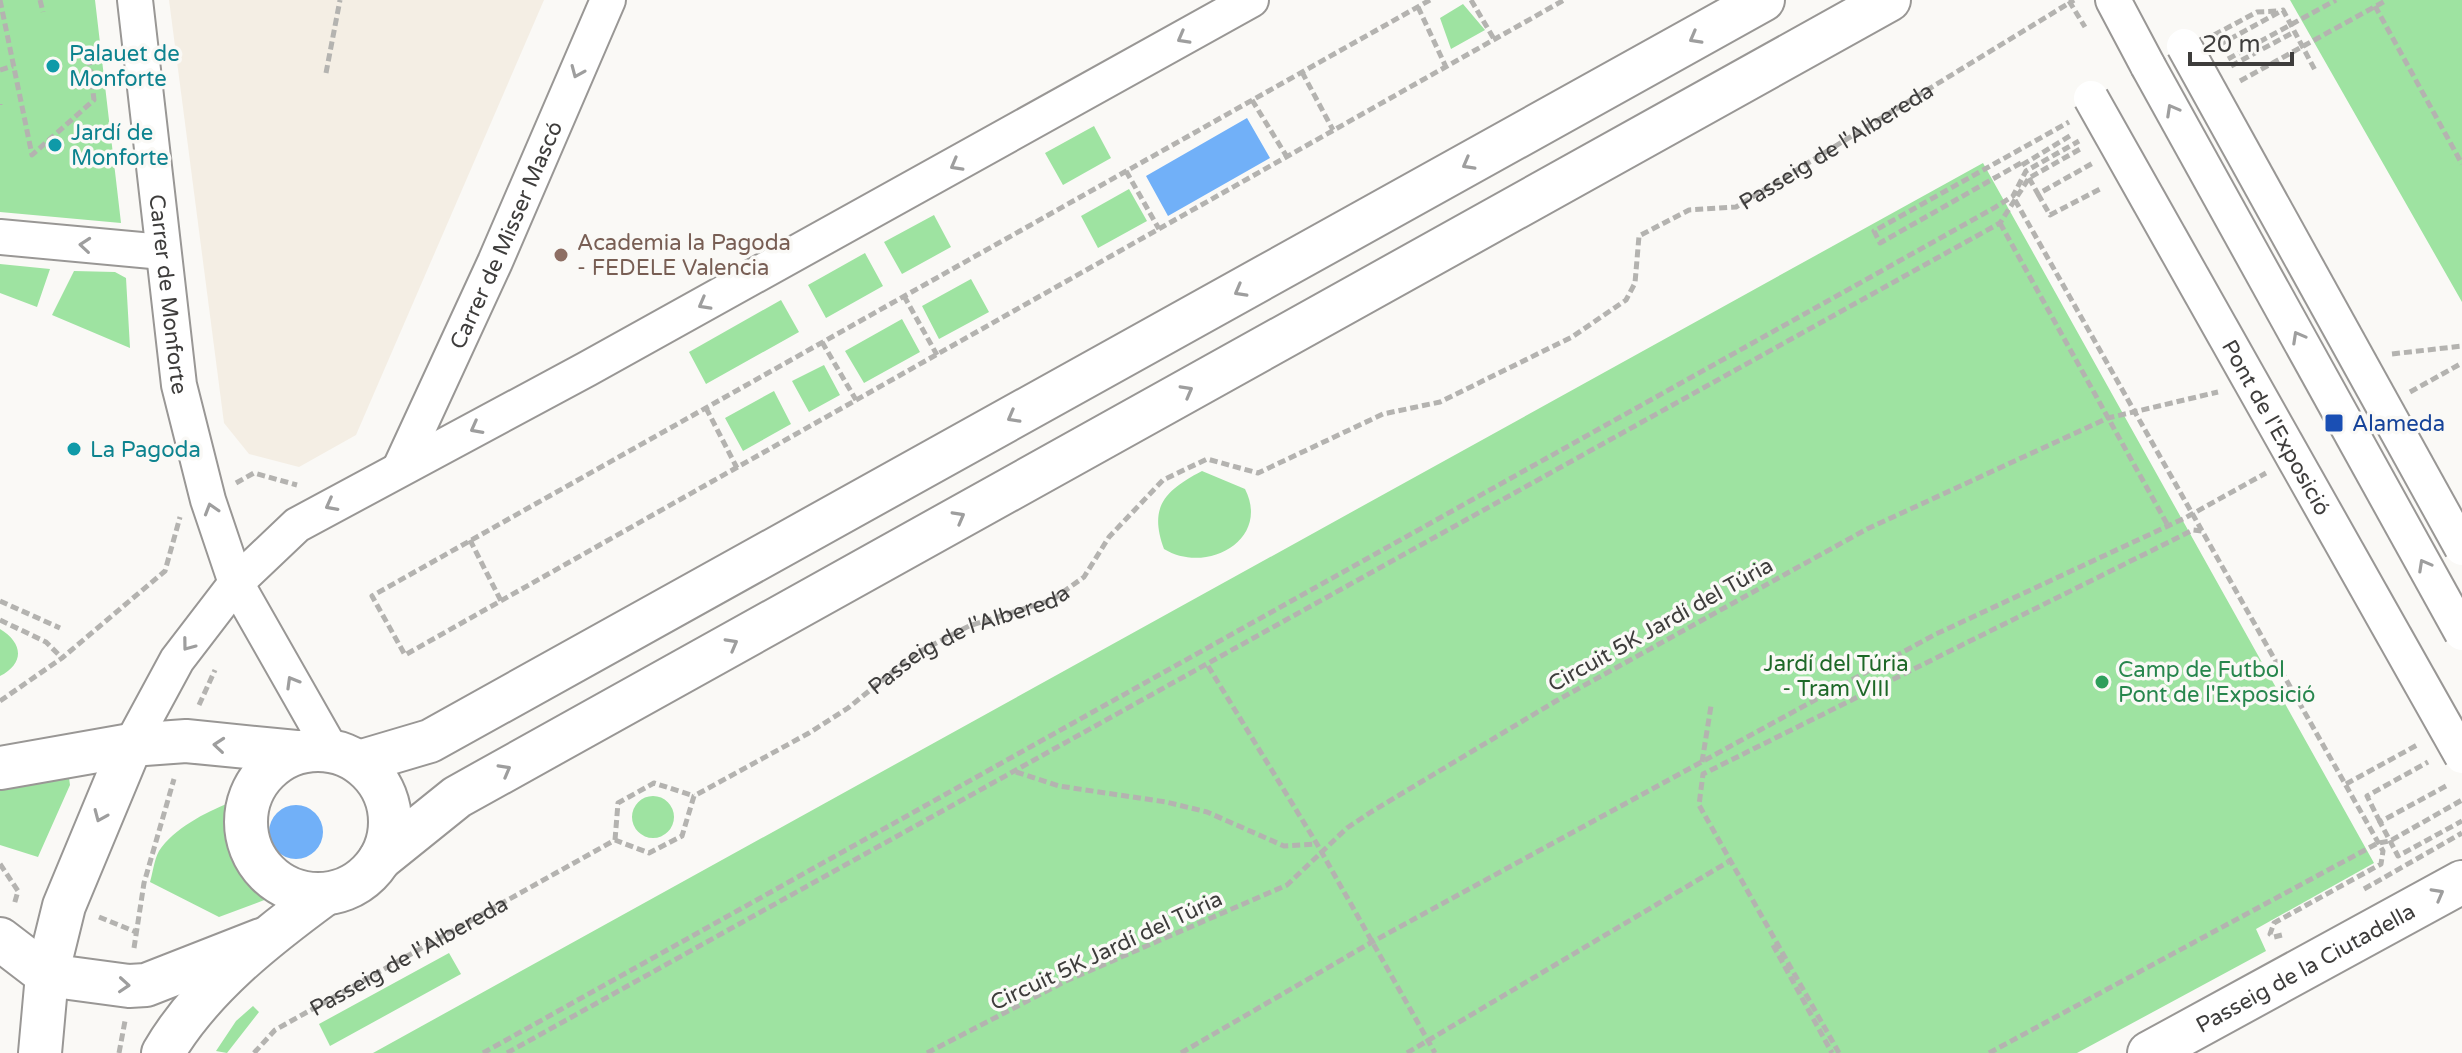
<svg xmlns="http://www.w3.org/2000/svg" width="2462" height="1053" viewBox="0 0 2462 1053" font-family="'Varela Round',sans-serif">
<style>
.built{fill:#f4eee4}
.green{fill:#9ee3a1}
.water{fill:#71b0f8}
.lines{fill:none;stroke-linecap:round;stroke-linejoin:round}
.minor-casing{stroke:#999795;stroke-width:38}
.major-casing{stroke:#999795;stroke-width:46}
.path{stroke:#b4b3b0;stroke-width:5;stroke-dasharray:8 4;stroke-linecap:butt}
.minor{stroke:#fff;stroke-width:34}
.major{stroke:#fff;stroke-width:42}
.minor-bridge-casing{stroke:#999795;stroke-width:38;stroke-linecap:butt}
.minor-bridge{stroke:#fff;stroke-width:34}
.oneway{stroke:#9e9e9e}
.culture-dot{fill:#0f9aa8;stroke:#faf9f6;stroke-width:3}
.education-dot{fill:#8d6e63;stroke:#faf9f6;stroke-width:3}
.transit-dot{fill:#1a4fb4;stroke:#faf9f6;stroke-width:3}
.leisure-dot{fill:#2e9e5b;stroke:#faf9f6;stroke-width:3}
.labels{text-anchor:middle;stroke-width:7;stroke-linejoin:round;paint-order:stroke}
.culture-label{font-size:22px;fill:#0d838f;stroke:#faf9f6;text-anchor:start}
.street-label{font-size:22px;fill:#3e3d3c;stroke:#faf9f6}
.education-label{font-size:22px;fill:#785e54;stroke:#faf9f6;text-anchor:start}
.transit-label{font-size:22px;fill:#164399;stroke:#faf9f6;text-anchor:start}
.park-label{font-size:22px;fill:#1d6827;stroke:#faf9f6}
.leisure-label{font-size:22px;fill:#27864d;stroke:#faf9f6;text-anchor:start}
</style>
<rect width="100%" height="100%" fill="#faf9f6"/>
<path class="built" d="M169 0H544L356 435 299 467 249 454 224 423Z"/>
<path class="green" d="M0 0H95L121 223 0 212Z
M2290 0H2462V302Z
M1463 4 1485 30 1451 49 1440 18Z
M1094 126 1111 158 1063 185 1045 153Z
M1983 163 2374 863 2256 929 2266 951 2077 1053H373Z
M1129 189 1147 221 1098 248 1081 216Z
M934 215 951 247 902 274 884 242Z
M865 253 883 286 826 318 808 285Z
M0 264 50 269 37 307 0 293Z
M74 271 115 272 126 278 130 348 52 315Z
M971 279 989 312 939 339 922 306Z
M781 300 799 332 706 384 689 352Z
M902 319 920 352 864 383 845 351Z
M824 365 840 395 809 412 792 381Z
M774 391 791 424 743 451 725 418Z
M1202 471 1245 489C1271 540 1206 575 1164 549 1148 506 1166 490 1202 471Z
M0 629C23 643 25 663 0 676Z
M69 778 70 785 38 857 0 845V788Z
M632 817a21 21 0 1 1 42 0a21 21 0 1 1-42 0Z
M229 803C225 829 226 858 246 882 252 889 261 893 267 899L219 917 150 882C153 872 154 860 159 851 173 829 206 812 229 803Z
M449 953 461 974 330 1046 319 1024Z
M253 1006 259 1012 227 1053 216 1051 236 1021Z"/>
<path class="water" d="M1247 118 1270 158 1168 216 1146 176Z
M269 832a27 27 0 1 1 54 0a27 27 0 1 1-54 0Z"/>
<g class="lines">
<defs>
<g id="minor">
<path id="s2" d="M135 0 179 385 208 500 236 583 331 750"/>
<path d="M2113 0 2148 66"/>
<path d="M0 237 163 252"/>
<path id="s3" d="M400 468 495 262 608 0"/>
<path d="M131 745 177 660 236 583 297 525 587 369 1251 0"/>
</g>
<g id="major">
<circle cx="318" cy="822" r="72"/>
<path d="M359 762 430 741 1763 0"/>
<path d="M0 768 131 745 186 741 296 752"/>
<path d="M380 859 457 797 1889 0"/>
<path d="M0 939 47 975 129 986 146 985 261 940"/>
<path d="M40 1053 47 975 64 906 131 745"/>
<path d="M163 1053C201 988 265 938 325 894"/>
<path id="s4" d="M2149 1053 2462 882"/>
</g>
</defs>
<use href="#minor" class="minor-casing"/>
<use href="#major" class="major-casing"/>
<g class="path">
<path d="M0 0 32 155 94 100 88 52 105 50"/>
<path d="M40 0 43 12"/>
<path d="M1430 0 372 596 405 655 1564 0"/>
<path d="M1471 0 1494 39"/>
<path d="M2069 1 2085 27"/>
<path d="M2375 6 2462 164"/>
<path d="M1418 7 1445 65"/>
<path d="M2214 35 2257 12 2278 11"/>
<path d="M2219 45 2283 10 2316 72"/>
<path d="M2228 59 2336 0"/>
<path d="M2231 66 2294 32"/>
<path d="M0 70 13 66"/>
<path d="M1302 72 1333 130"/>
<path d="M326 73 340 0"/>
<path d="M2240 81 2387 0"/>
<path d="M1252 100 1287 157"/>
<path d="M0 105V104"/>
<path d="M2021 163 1880 243 1874 231 2069 122"/>
<path d="M2022 165 2073 134"/>
<path d="M1126 171 1159 229"/>
<path d="M2029 178 2038 194 2093 163"/>
<path d="M2038 194 2050 215 2102 188"/>
<path d="M2015 200 2383 851 2381 864 2274 923 2270 934 2274 937 2282 935"/>
<path d="M2000 223 2167 524"/>
<path d="M904 296 937 355"/>
<path d="M822 342 856 400"/>
<path d="M2392 354 2462 346"/>
<path d="M2410 392 2462 363"/>
<path d="M706 408 737 468"/>
<path d="M236 483 254 473 297 485"/>
<path d="M470 540 501 601"/>
<path d="M0 601 60 628"/>
<path d="M0 620 46 642 62 658"/>
<path d="M1208 666 1317 844 1435 1053"/>
<path d="M0 701 62 658 165 571 180 517"/>
<path d="M199 705 215 670"/>
<path d="M1702 762 1711 706"/>
<path d="M1016 772 1059 786 1166 802 1207 812 1284 846 1316 844"/>
<path d="M2346 784 2419 744"/>
<path d="M2446 786 2380 822 2398 856 2462 821"/>
<path d="M2380 822 2367 796 2428 762"/>
<path d="M615 840 618 803 654 783 694 796"/>
<path d="M0 864 18 891 14 905"/>
<path d="M2364 889 2462 833"/>
<path d="M99 917 136 932"/>
<path d="M1773 945 1832 1053"/>
<path d="M134 948 144 883 174 779"/>
<path d="M119 1053 125 1021"/>
<path id="s1" d="M254 1053 275 1030 615 840 649 853 682 836 694 796 809 733 848 708 915 654 969 626 1052 600 1084 577 1109 537 1163 480 1207 459 1258 473 1383 414 1440 402 1572 337 1626 300 1635 283 1639 236 1689 210 1736 207 2074 0"/>
<path d="M483 1053 1994 208 2013 196 2026 171 2079 141"/>
<path d="M507 1053 2000 223 2029 178 2082 148"/>
<path d="M927 1053 1066 981 1287 885 1347 828 1371 812 1556 701 1867 529 2108 418 2218 392"/>
<path d="M1181 1053 1372 942 1934 635 2185 518 2266 473"/>
<path d="M1407 1053 1728 862"/>
<path d="M1839 1053 1699 805 1703 774 2193 530 2202 531"/>
<path d="M1989 1053 2378 843 2390 841 2462 800"/>
</g>
<use href="#minor" class="minor"/>
<use href="#major" class="major"/>
<defs>
<g id="minor-bridge">
<path d="M2184 46 2462 548"/>
<path d="M2148 66 2462 633"/>
<path id="s5" d="M2091 98 2462 756"/>
</g>
</defs>
<use href="#minor-bridge" class="minor-bridge-casing"/>
<use href="#minor-bridge" class="minor-bridge"/>
</g>
<defs><path id="oneway-chevron" d="M-2-3.5L2.5 0L-2 3.5" fill="none" stroke-width="1.6" stroke-linecap="round" stroke-linejoin="round" transform="scale(2)"/></defs>
<g class="oneway">
<use href="#oneway-chevron" transform="translate(1183 38) rotate(151)"/>
<use href="#oneway-chevron" transform="translate(1695 38) rotate(151)"/>
<use href="#oneway-chevron" transform="translate(577 72) rotate(113)"/>
<use href="#oneway-chevron" transform="translate(2172 110) rotate(-119)"/>
<use href="#oneway-chevron" transform="translate(1468 164) rotate(151)"/>
<use href="#oneway-chevron" transform="translate(956 165) rotate(151)"/>
<use href="#oneway-chevron" transform="translate(85 245) rotate(-175)"/>
<use href="#oneway-chevron" transform="translate(1240 291) rotate(151)"/>
<use href="#oneway-chevron" transform="translate(704 304) rotate(151)"/>
<use href="#oneway-chevron" transform="translate(2298 337) rotate(-119)"/>
<use href="#oneway-chevron" transform="translate(1187 391) rotate(-29)"/>
<use href="#oneway-chevron" transform="translate(1013 417) rotate(151)"/>
<use href="#oneway-chevron" transform="translate(476 428) rotate(152)"/>
<use href="#oneway-chevron" transform="translate(331 505) rotate(152)"/>
<use href="#oneway-chevron" transform="translate(211 509) rotate(-107)"/>
<use href="#oneway-chevron" transform="translate(959 517) rotate(-29)"/>
<use href="#oneway-chevron" transform="translate(2424 565) rotate(-119)"/>
<use href="#oneway-chevron" transform="translate(732 644) rotate(-29)"/>
<use href="#oneway-chevron" transform="translate(188 645) rotate(127)"/>
<use href="#oneway-chevron" transform="translate(292 682) rotate(-120)"/>
<use href="#oneway-chevron" transform="translate(219 745) rotate(-175)"/>
<use href="#oneway-chevron" transform="translate(505 770) rotate(-29)"/>
<use href="#oneway-chevron" transform="translate(100 816) rotate(113)"/>
<use href="#oneway-chevron" transform="translate(2438 894) rotate(-29)"/>
<use href="#oneway-chevron" transform="translate(124 985) rotate(4)"/>
</g>
<g class="culture-dot">
<circle cx="53" cy="66" r="8"/>
<circle cx="55" cy="145" r="8"/>
<circle cx="74" cy="449" r="8"/>
</g>
<circle class="education-dot" cx="561" cy="255" r="8"/>
<rect class="transit-dot" x="2324" y="413" width="20" height="20" rx="4"/>
<circle class="leisure-dot" cx="2102" cy="682" r="8"/>
<g class="labels">
<g class="culture-label">
<text x="69" y="61">Palauet de<tspan x="69" dy="25">Monforte</tspan></text>
<text x="71" y="140">Jardí de<tspan x="71" dy="25">Monforte</tspan></text>
<text x="90" y="457">La Pagoda</text>
</g>
<g class="street-label">
<text dy="8" stroke="none"><textPath href="#s1" startOffset="1910">Passeig de l'Albereda</textPath></text>
<text dy="8" stroke="none"><textPath href="#s3" startOffset="256">Carrer de Misser Mascó</textPath></text>
<text dy="8" stroke="none"><textPath href="#s2" startOffset="296">Carrer de Monforte</textPath></text>
<text dy="8" stroke="none"><textPath href="#s5" startOffset="378">Pont de l'Exposició</textPath></text>
<text transform="translate(1660 624) rotate(-29)" y="8">Circuit 5K Jardí del Túria</text>
<text dy="8" stroke="none"><textPath href="#s1" startOffset="854">Passeig de l'Albereda</textPath></text>
<text transform="translate(1106 950) rotate(-25)" y="8">Circuit 5K Jardí del Túria</text>
<text dy="8" stroke="none"><textPath href="#s1" startOffset="184">Passeig de l'Albereda</textPath></text>
<text dy="8" stroke="none"><textPath href="#s4" startOffset="178">Passeig de la Ciutadella</textPath></text>
</g>
<g class="education-label">
<text x="577" y="250">Academia la Pagoda<tspan x="577" dy="25">- FEDELE Valencia</tspan></text>
</g>
<g class="transit-label">
<text x="2352" y="431">Alameda</text>
</g>
<g class="park-label">
<text x="1836" y="671">Jardí del Túria<tspan x="1836" dy="25">- Tram VIII</tspan></text>
</g>
<g class="leisure-label">
<text x="2118" y="677">Camp de Futbol<tspan x="2118" dy="25">Pont de l'Exposició</tspan></text>
</g>
</g>
<path d="M2190 52v12h102v-12" fill="none" stroke="#3e3d3c" stroke-width="4"/>
<text x="2202" y="52" font-size="24" fill="#3e3d3c" stroke="#faf9f6" stroke-width="6" paint-order="stroke">20 m</text>
</svg>
